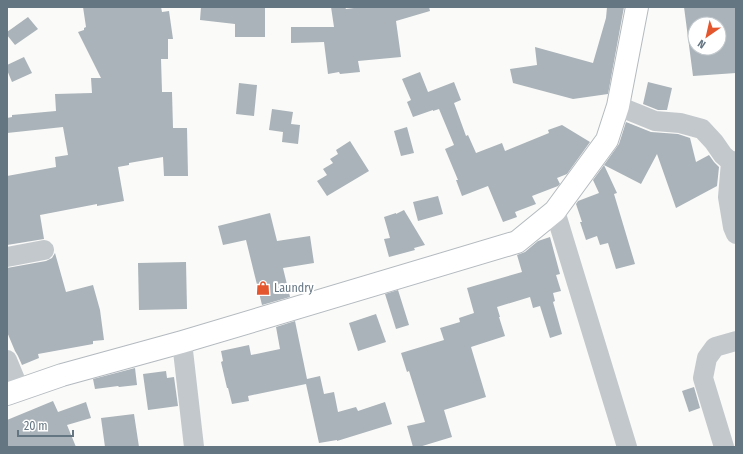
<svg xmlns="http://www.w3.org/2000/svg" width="743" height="454" viewBox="0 0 743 454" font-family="'Fira Sans Condensed',sans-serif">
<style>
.building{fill:#aab3b9;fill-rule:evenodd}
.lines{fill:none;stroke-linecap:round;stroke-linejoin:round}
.secondary-casing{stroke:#b3babf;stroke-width:24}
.street{stroke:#c3c8cc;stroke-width:20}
.secondary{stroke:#fff;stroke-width:22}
.labels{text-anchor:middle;stroke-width:4;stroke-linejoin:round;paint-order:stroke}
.poi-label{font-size:12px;fill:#657683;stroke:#fff;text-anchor:start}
</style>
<rect width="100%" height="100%" fill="#fafaf8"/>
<path class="building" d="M83 7H161L162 12 169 11 173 39H168V59H161L162 92H172L173 128H187L188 176H164L163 157 129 163V165L118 167 124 201 97 206V204L40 215 44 239 7 245V176L56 167 55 157 68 155 63 127 7 133V118L12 117V115L56 111 55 94 92 93 91 78H101L78 32 84 30V28L86 27Z
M201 7H265V37H235V24L200 20Z
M331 7H345L346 9 362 7H429L430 11 396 21 401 57 358 61 360 72 340 74 339 72 328 74 324 42 291 43V27H334Z
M607 7H624L608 94 573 99 513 83 510 69 537 65 535 47 593 63 606 18Z
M684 7H736V73L693 76ZM695 24H719V48H695Z
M28 17 38 29 15 45 7 35V32Z
M24 57 32 73 12 82 7 70V65Z
M420 72 428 92 454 82 461 100 454 103 466 136 468 135 476 153 502 143 505 151 549 133 548 130 562 125 590 142 567 174 557 178 560 184 558 186 532 196 536 204 515 212 517 217 503 222 488 186 462 196 456 180H458L445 149 454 145 439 109 433 111V110L413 117 407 102 411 100 402 79Z
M648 82 672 88 667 110H658L643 104Z
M239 83 257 85 254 116 236 114Z
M272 109 293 112 291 124 300 125 298 144 282 142 283 132 269 130Z
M626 122 651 132 678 134 690 138 696 162 709 155 714 162 719 167 717 186 676 208 657 154 641 184 604 165 619 144Z
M407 127 414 153 401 156 394 131Z
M350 141 369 171 327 196 317 181 327 175 323 169 333 163 330 159 338 154 336 150Z
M604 165 617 193 614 194 635 264 616 269 608 243 600 245 597 236 586 240 580 222H582L576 204 578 201 599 193 593 180Z
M438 196 443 214 418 221 413 202Z
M404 210 425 245 414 248 415 250 389 257 384 239 390 238 384 217 396 213V214Z
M270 213 277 241 310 236 314 263 283 268 290 297 262 305 246 240 223 245 218 226Z
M550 237 560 274 556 275 561 291 553 293 555 301 553 302 562 334 550 338 540 306 533 308 530 297 497 307 500 317H499L505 336 471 347 486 397 444 410 452 437 419 447H413L407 426 425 422 409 371 407 372 401 353 444 340 440 328 460 322 459 318 474 313 467 288 522 272 517 255 525 252 538 241Z
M55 253 66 292 93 285 100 310 104 340 93 341V344L38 354 39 358 22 365 18 356 15 351 7 332V268L46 261 52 258Z
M186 262 187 309 139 310 138 263Z
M398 290 409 325 396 329 385 294Z
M376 314 386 342 358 351 349 323Z
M295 321 307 379 320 376 324 394 334 392 338 412 356 407 358 411 385 402 392 424 337 441V440L319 443 306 384 248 396 249 401 232 404 228 388H227L221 362 223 361 221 351 249 345 251 355 280 349 276 327Z
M135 368 137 385 119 387 118 386 95 389 93 379Z
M166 371 167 378 174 377 178 406 148 410 143 374Z
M694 387 700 408 689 412 682 391Z
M53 401 58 412 86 402 91 418 67 425 76 447H7V420Z
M134 414 139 447H105L101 418Z"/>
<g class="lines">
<defs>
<path id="secondary" d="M7 394 62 375 182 342 517 242 555 211 607 140 618 106 637 7"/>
</defs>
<use href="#secondary" class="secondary-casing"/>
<path class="street" d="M618 106 655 121 680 123 702 129 714 142 723 155 731 162 736 161
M731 162 728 197 733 227 736 234
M555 211 627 447
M7 257 44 250
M182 342 194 447
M7 360 19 389
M724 447 703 378 707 358 715 347 736 341"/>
<use href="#secondary" class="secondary"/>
</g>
<defs>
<symbol id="shop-bare" viewBox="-9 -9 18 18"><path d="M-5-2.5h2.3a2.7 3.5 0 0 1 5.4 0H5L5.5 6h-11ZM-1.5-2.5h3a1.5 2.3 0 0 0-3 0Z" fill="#e4572e" stroke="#fff" stroke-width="2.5" paint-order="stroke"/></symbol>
</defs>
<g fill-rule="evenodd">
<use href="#shop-bare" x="253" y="278" width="20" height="20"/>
</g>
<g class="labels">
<g class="poi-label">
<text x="274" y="292">Laundry</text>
</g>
</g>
<rect width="743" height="454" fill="none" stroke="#657683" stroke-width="16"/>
<g transform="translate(707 36) rotate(214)"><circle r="19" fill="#ffffff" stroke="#c1c8cd"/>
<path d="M0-3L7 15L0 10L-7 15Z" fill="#e4572e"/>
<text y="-6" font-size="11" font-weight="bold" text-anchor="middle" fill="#657683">N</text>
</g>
<path d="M18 430v6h55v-6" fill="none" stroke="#657683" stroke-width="2"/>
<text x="24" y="430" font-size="12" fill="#657683" stroke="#ffffff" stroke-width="3" paint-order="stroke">20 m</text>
</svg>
